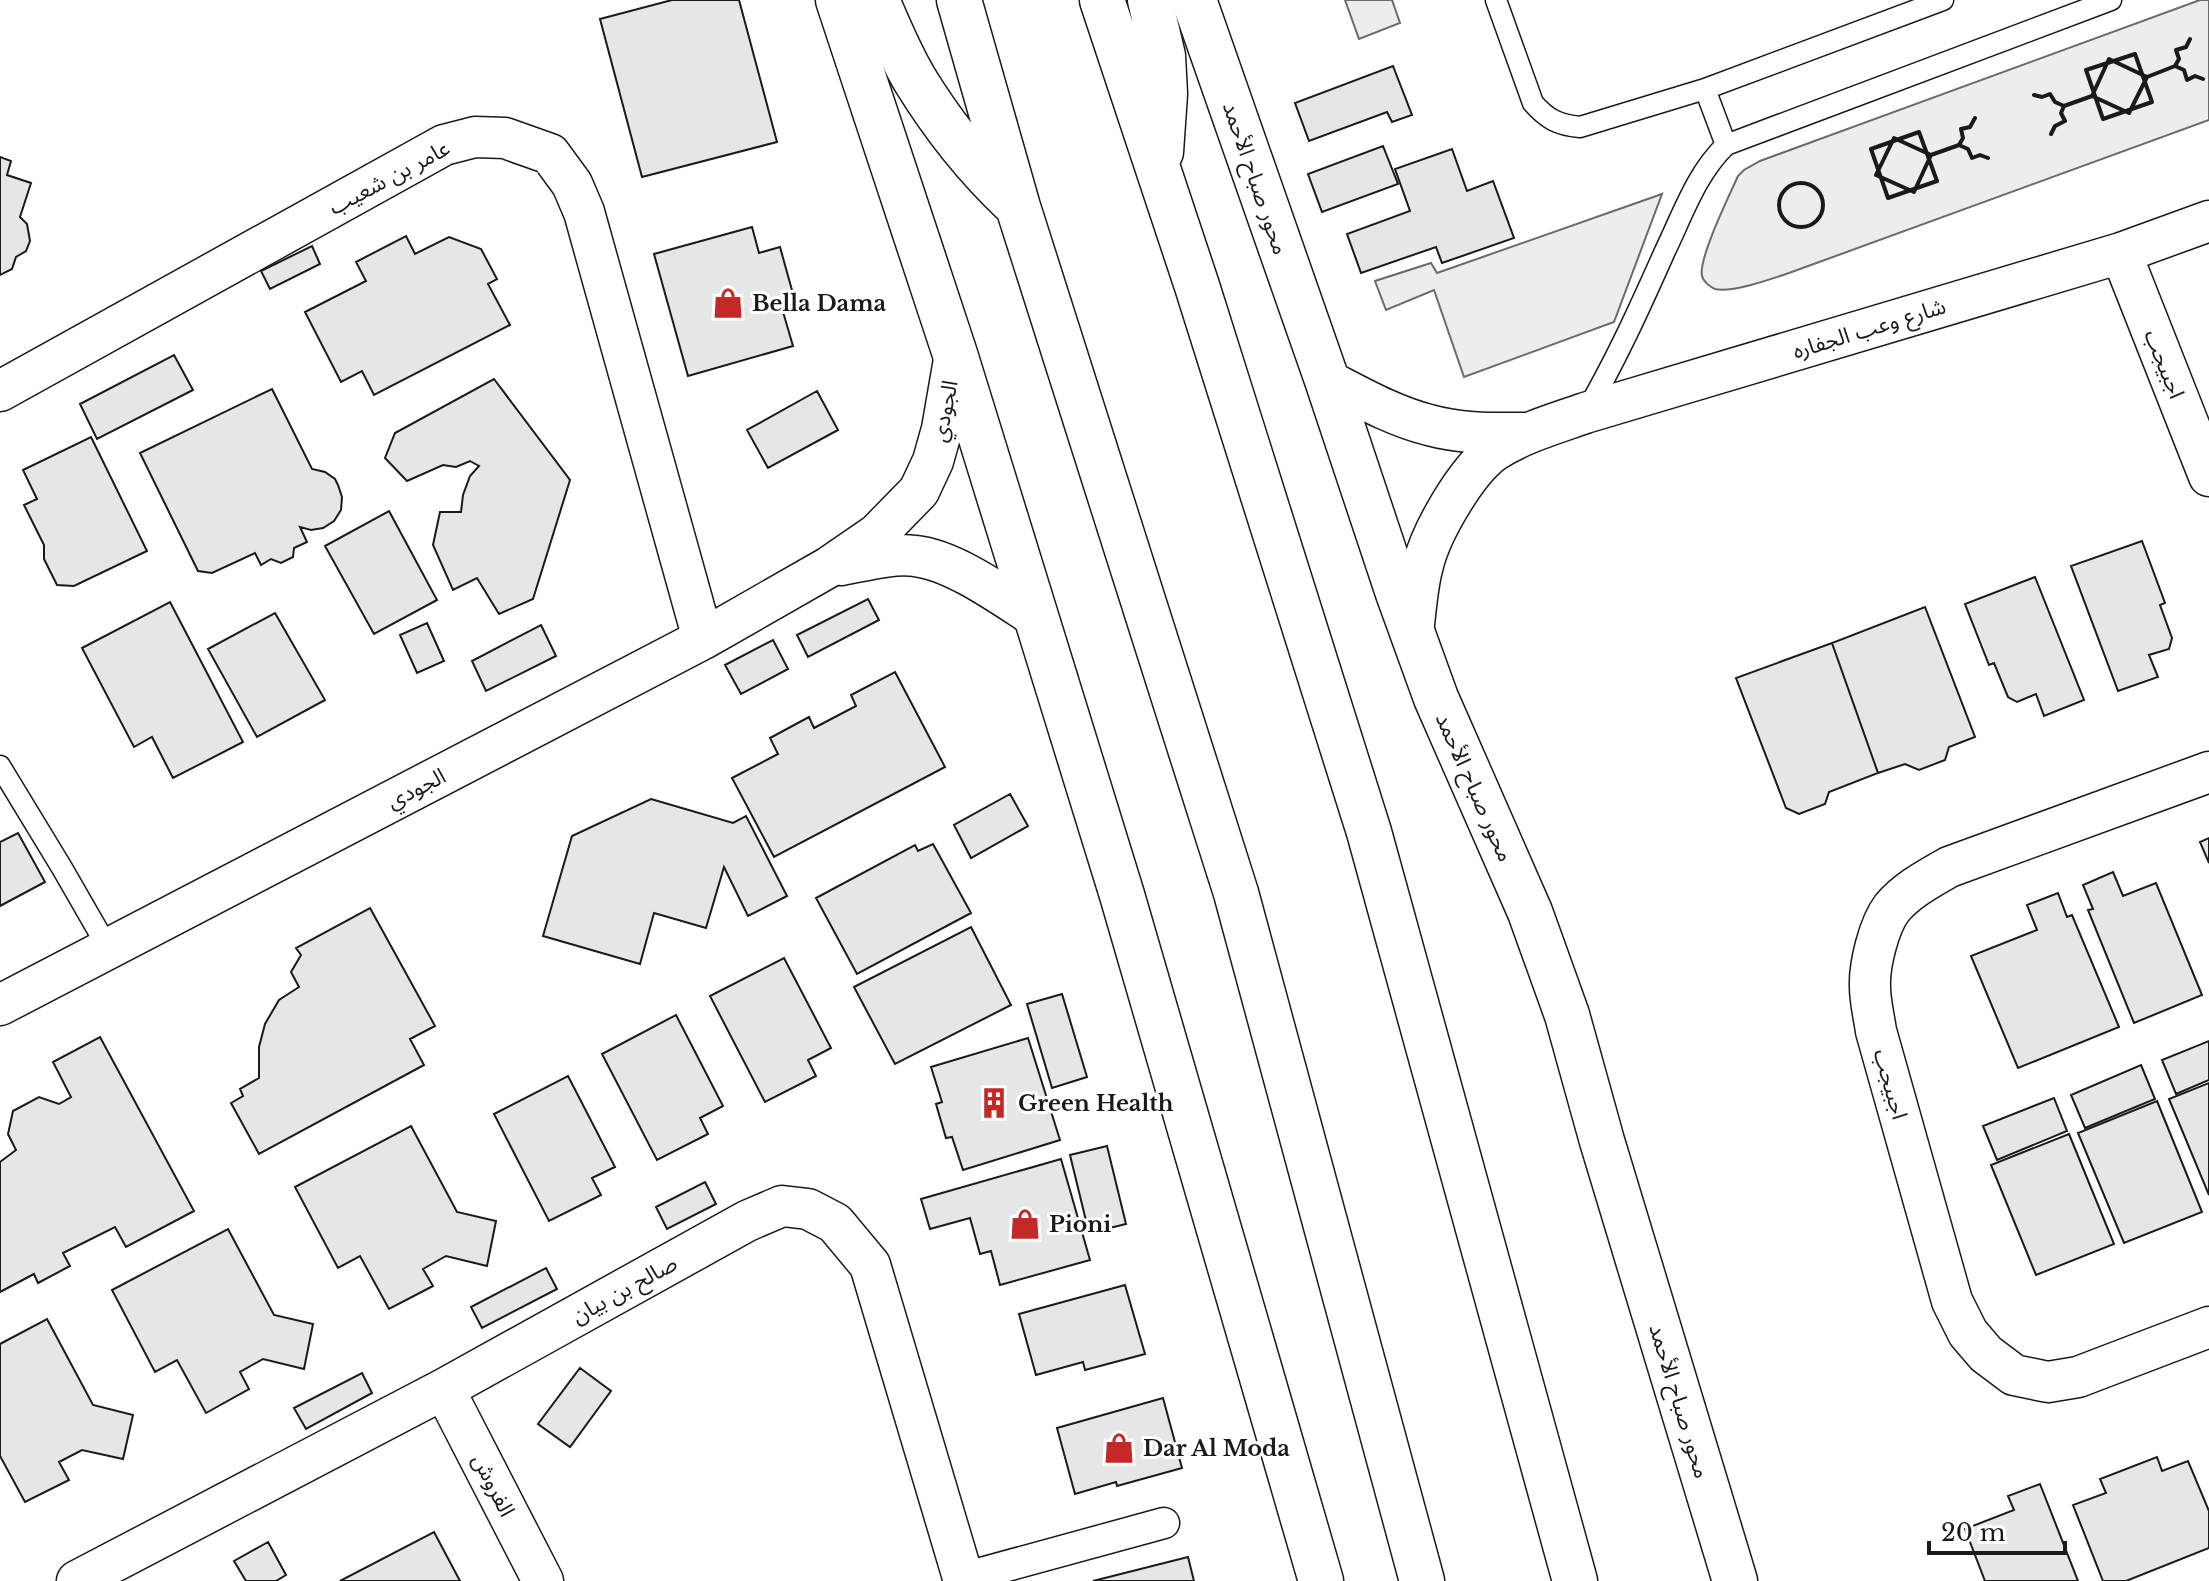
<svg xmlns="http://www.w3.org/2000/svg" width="2209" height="1581" viewBox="0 0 2209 1581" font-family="'Libre Baskerville','Noto Sans Arabic',serif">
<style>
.green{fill:#ededed;stroke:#6a6a6a;stroke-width:2}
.building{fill:#e6e6e6;stroke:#1a1a1a;stroke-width:2}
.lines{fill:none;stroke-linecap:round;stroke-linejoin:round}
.service-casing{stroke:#1a1a1a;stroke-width:23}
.pedestrian-casing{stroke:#1a1a1a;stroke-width:33}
.minor-casing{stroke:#1a1a1a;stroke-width:43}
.tertiary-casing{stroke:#1a1a1a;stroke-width:47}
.trunk-casing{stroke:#1a1a1a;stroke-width:47}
.service{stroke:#fff;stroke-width:20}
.pedestrian{stroke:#fff;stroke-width:30}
.minor{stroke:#fff;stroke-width:40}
.tertiary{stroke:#fff;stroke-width:44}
.trunk{stroke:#fff;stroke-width:44}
.wall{stroke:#1a1a1a;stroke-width:4}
.labels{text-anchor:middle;stroke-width:6;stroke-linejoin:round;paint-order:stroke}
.street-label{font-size:22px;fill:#1a1a1a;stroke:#fff}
.poi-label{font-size:22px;font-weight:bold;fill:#1a1a1a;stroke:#fff;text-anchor:start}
</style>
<rect width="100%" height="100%" fill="#fff"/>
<path class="green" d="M1345 0H1392L1400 23 1359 39Z
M2200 0H2209V120L1789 273C1771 279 1733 293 1715 289 1710 287 1703 281 1702 276 1698 259 1730 194 1738 176L1744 170 1760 161Z
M1662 194 1614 322 1464 377 1434 290 1386 310 1375 281 1431 263 1437 273Z"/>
<path class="building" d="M672 0H739L777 142 642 177 600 19Z
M1393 66 1412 115 1392 122 1387 112 1309 141 1295 103Z
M1383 146 1398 184 1322 212 1308 174Z
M1452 149 1467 191 1493 181 1514 238 1442 263 1436 247 1361 273 1347 234 1410 211 1395 169Z
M0 157 11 161 7 175 31 183 20 217 27 224 30 241 26 251 16 257 12 269 0 275Z
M752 227 759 253 780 247 795 301 781 305 793 346 688 376 654 254Z
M406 236 415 254 449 237 481 249 497 279 488 284 510 325 374 395 362 371 341 382 305 312 366 281 356 262Z
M312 246 320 264 270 289 261 271Z
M174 355 193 390 97 439 80 404Z
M494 379 570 480 533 599 499 614 477 578 453 590 433 545 440 512H461L463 495 470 476 479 466 470 461 456 467 443 465 407 481 385 458 395 433Z
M272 389 312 469 325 472 335 479 338 485 342 497 341 510 334 521 323 528 311 530 300 527 307 542 294 548 293 557 281 563 271 559 261 565 255 553 212 573 198 571 140 453Z
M817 391 838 430 768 468 747 430Z
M91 437 147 551 74 586 57 585 44 559V545L24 505 37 499 23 470Z
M389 511 437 600 374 634 325 546Z
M2142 541 2165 603 2160 605 2172 638 2169 649 2149 655 2158 677 2118 691 2071 566Z
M2035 577 2084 700 2044 716 2036 694 2017 702 2008 697 1994 663 1989 665 1965 604Z
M868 599 879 620 808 657 797 635Z
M170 602 243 742 173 778 152 737 134 747 82 648Z
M1925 607 1975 737 1949 747 1945 760 1919 770 1905 764 1878 773 1832 643Z
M275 613 325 700 257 737 208 649Z
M427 623 444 661 417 673 400 635Z
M541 625 556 656 486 691 472 661Z
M773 640 788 669 741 694 725 665Z
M1832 643 1878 773 1829 792 1825 804 1799 814 1786 808 1736 678Z
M895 672 945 767 774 857 732 778 778 754 770 738 809 717 814 728 856 706 851 695Z
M1010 794 1028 826 971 858 954 825Z
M651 799 733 823 746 816 787 896 748 916 724 867 706 928 654 913 640 964 543 936 572 836Z
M18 833 45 882 0 906V842Z
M2209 838V863L2200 842Z
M933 844 971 913 857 974 816 898 915 845 918 851Z
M2113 872 2123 896 2156 883 2202 995 2134 1023 2088 910 2093 909 2083 885Z
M2058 893 2067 917 2072 915 2119 1027 2018 1068 1971 956 2037 930 2027 905Z
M370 908 435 1026 410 1039 424 1065 259 1154 231 1103 243 1096 240 1089 259 1078V1047L265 1024 279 1000 299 987 291 972 301 955 296 948Z
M971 927 1011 1005 895 1064 854 987Z
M784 958 831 1048 808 1060 816 1076 765 1102 710 996Z
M1062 994 1087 1077 1052 1088 1027 1004Z
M676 1015 723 1106 700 1118 708 1134 657 1160 602 1054Z
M100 1037 194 1211 126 1247 115 1227 63 1253 70 1266 38 1283 34 1274 0 1292V1162L16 1150 8 1134 13 1111 39 1097 59 1104 71 1097 53 1062Z
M1028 1038 1060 1140 963 1170 952 1137 946 1138 936 1104 942 1102 931 1067Z
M2209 1041V1080L2176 1094 2162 1060Z
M2141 1065 2155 1099 2085 1128 2071 1095Z
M568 1076 615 1167 592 1178 601 1195 549 1221 494 1114Z
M2209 1083V1195L2169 1099Z
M2054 1098 2067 1131 1997 1160 1983 1126Z
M2157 1101 2202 1212 2124 1243 2078 1133Z
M411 1126 457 1212 496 1221 487 1266 446 1256 423 1269 433 1286 389 1309 360 1256 338 1268 295 1187Z
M2069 1134 2114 1244 2036 1275 1991 1165Z
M1107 1146 1126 1224 1089 1233 1070 1155Z
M1061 1159 1090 1260 1000 1285 991 1251 980 1254 970 1218 930 1229 921 1199Z
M705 1182 716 1204 667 1229 656 1207Z
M228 1229 274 1315 313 1324 304 1369 263 1359 240 1372 249 1389 206 1413 177 1360 155 1372 112 1290Z
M546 1268 557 1289 482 1328 471 1307Z
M1125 1285 1145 1354 1085 1370 1083 1362 1036 1375 1019 1314Z
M47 1319 93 1405 133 1415 123 1459 82 1450 59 1462 69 1480 25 1502 0 1456V1344Z
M580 1368 611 1391 570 1447 538 1424Z
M362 1373 372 1393 306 1429 294 1408Z
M1163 1398 1182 1468 1117 1486 1116 1482 1075 1494 1057 1428Z
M2157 1457 2162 1471 2188 1461 2209 1511V1548L2126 1581H2103L2073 1505 2106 1493 2100 1479Z
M2040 1484 2078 1581H1985L1965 1529 2014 1510 2008 1496Z
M434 1532 460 1581H340Z
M268 1542 286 1575 276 1581H246L234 1561Z
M1188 1557 1194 1581H1093Z"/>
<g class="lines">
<defs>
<path id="service" d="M1496 0 1533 103C1547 119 1558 125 1580 127L1705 89 1943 0
M1705 89 1726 145
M1587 410C1617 358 1641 305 1665 251 1683 214 1696 174 1726 145L2111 0
M0 766 62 868 108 948"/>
<path id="pedestrian" d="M963 1578 1164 1523"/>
<path id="minor" d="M2121 253 2209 476
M1327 380C1360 397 1393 416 1429 425 1461 434 1494 433 1527 433
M0 391 444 145 475 137 505 138 550 154 572 184 584 212 703 639
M841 565C864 561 891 553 915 556 954 560 1004 597 1037 618
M1413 632C1416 610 1417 586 1423 565 1431 532 1466 471 1494 451 1522 433 1554 424 1585 413L2121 253 2209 221
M2209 772 1949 867C1930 878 1907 890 1892 908 1879 925 1869 965 1870 987 1870 1001 1874 1017 1876 1031L1952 1301 1968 1333 1986 1354 2014 1375 2048 1382 2078 1377 2209 1327
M0 1005 703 639 829 567 877 534 919 491 933 461 942 429 955 354
M444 1389 543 1581
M77 1581 444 1389 747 1221 782 1206 808 1209 835 1223 870 1265 964 1581"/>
<path id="tertiary" d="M838 0 955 354 1122 895 1321 1581
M1194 0 1327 380 1398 593 1436 698 1530 912 1567 1015 1602 1141 1735 1581"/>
<path id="trunk" d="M877 0C888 26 900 55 915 80 942 124 975 166 1013 202
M959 0 1018 207 1236 893 1422 1581
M1102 0 1197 286 1369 832 1575 1581
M1150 0 1163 56 1165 94 1161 152"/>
</defs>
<use href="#service" class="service-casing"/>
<use href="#pedestrian" class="pedestrian-casing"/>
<use href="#minor" class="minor-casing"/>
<use href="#tertiary" class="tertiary-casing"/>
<use href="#trunk" class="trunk-casing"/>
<use href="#service" class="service"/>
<use href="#pedestrian" class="pedestrian"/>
<use href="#minor" class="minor"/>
<use href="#tertiary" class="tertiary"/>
<use href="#trunk" class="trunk"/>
<path class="wall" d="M2190 39 2186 47 2176 50 2179 59 2175 66 2184 70 2187 80 2195 76 2203 79
M2135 54 2152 102 2103 119 2086 70Z
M2109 59 2147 77 2129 113 2092 96Z
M2147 77 2175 66
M2034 95 2042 97 2050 94 2055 102 2064 106 2061 113 2065 121 2055 126 2051 134
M2064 106 2092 96
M1975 118 1970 127 1961 129 1963 138 1959 145 1968 149 1972 158 1980 155 1988 158
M1919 132 1937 181 1888 198 1871 149Z
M1894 138 1931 155 1914 192 1876 175Z
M1931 155 1959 145
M1779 205a22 22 0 1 1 44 0a22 22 0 1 1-44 0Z"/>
</g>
<defs>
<symbol id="shop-bare" viewBox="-9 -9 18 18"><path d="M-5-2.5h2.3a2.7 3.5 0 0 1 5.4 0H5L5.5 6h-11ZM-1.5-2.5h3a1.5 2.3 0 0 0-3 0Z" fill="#c62828" stroke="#fff" stroke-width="2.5" paint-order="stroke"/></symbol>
<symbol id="building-bare" viewBox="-9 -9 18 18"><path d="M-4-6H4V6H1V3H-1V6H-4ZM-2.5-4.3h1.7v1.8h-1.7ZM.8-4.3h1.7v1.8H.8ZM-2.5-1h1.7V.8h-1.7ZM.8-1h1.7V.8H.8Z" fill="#c62828" stroke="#fff" stroke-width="2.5" paint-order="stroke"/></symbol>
</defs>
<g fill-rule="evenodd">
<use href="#shop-bare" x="706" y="281" width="44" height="44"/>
<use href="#building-bare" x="972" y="1081" width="44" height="44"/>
<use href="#shop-bare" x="1003" y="1202" width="44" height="44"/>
<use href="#shop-bare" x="1097" y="1426" width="44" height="44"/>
</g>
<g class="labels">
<g class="street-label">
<text transform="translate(389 177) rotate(-28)" y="8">عامر بن شعيب</text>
<text transform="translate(1256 178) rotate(71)" y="8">محور صباح الأحمد</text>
<text transform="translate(1869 328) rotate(-17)" y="8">شارع وعب الجفاره</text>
<text transform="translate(2165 364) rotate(68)" y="8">اجبيجب</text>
<text transform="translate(944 411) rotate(-79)" y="8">الجودي</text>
<text transform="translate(1475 787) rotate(66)" y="8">محور صباح الأحمد</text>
<text transform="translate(416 788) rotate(-27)" y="8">الجودي</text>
<text transform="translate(1891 1084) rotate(74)" y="8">اجبيجب</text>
<text transform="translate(624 1289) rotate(-29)" y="8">صالح بن بيان</text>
<text transform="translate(1680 1401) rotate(73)" y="8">محور صباح الأحمد</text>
<text transform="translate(494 1485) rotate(63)" y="8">الفروش</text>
</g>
<g class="poi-label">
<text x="752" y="311">Bella Dama</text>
<text x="1018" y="1111">Green Health</text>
<text x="1049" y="1232">Pioni</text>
<text x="1143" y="1456">Dar Al Moda</text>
</g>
</g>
<path d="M1929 1541v12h136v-12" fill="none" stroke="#1a1a1a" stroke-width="4"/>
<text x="1941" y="1541" font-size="24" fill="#1a1a1a" stroke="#ffffff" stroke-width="6" paint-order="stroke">20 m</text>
</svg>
